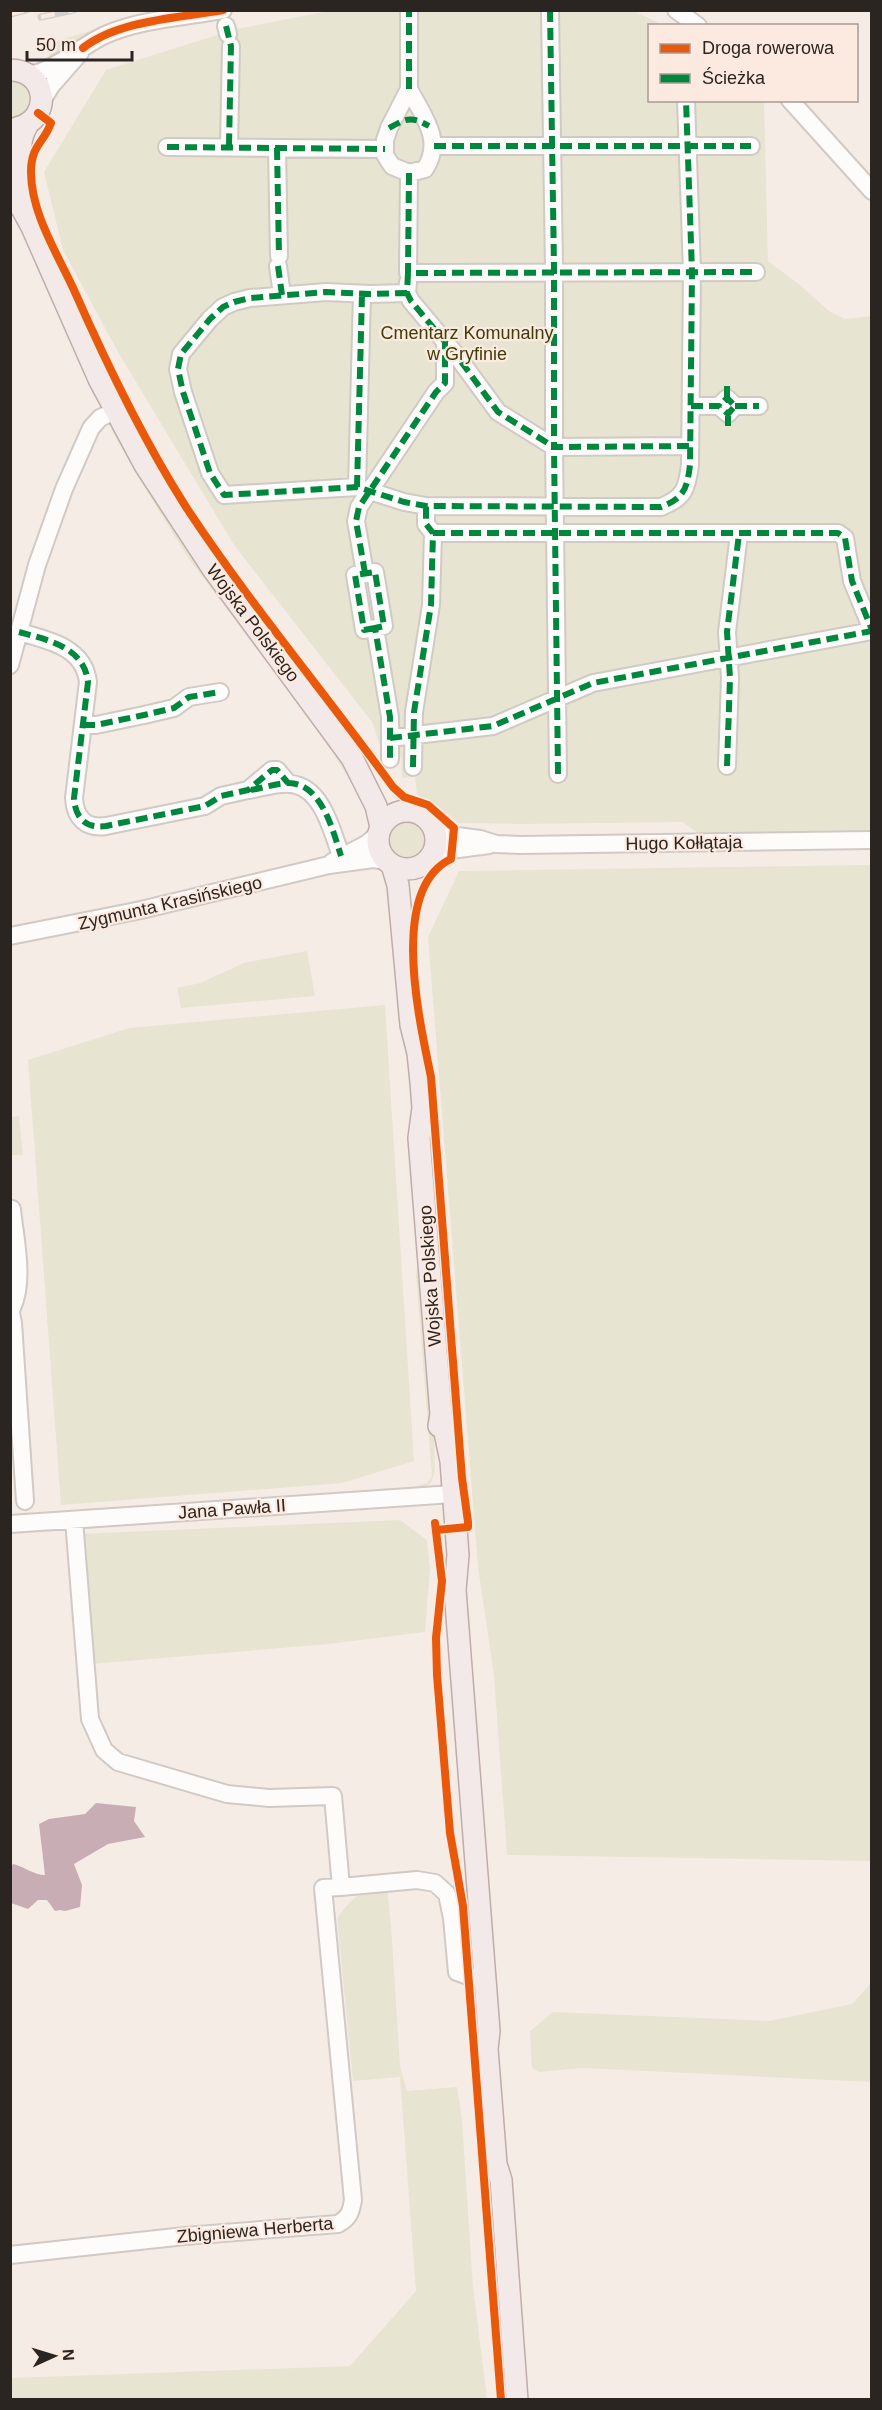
<svg xmlns="http://www.w3.org/2000/svg" width="882" height="2410" viewBox="0 0 882 2410" font-family="Helvetica,sans-serif">
<style>
.green{fill:#e8e4d2}
.water{fill:#c8aeb4}
.lines{fill:none;stroke-linecap:round;stroke-linejoin:round}
.minor-casing{stroke:#d1c9c4;stroke-width:20}
.major-casing{stroke:#c0aca8;stroke-width:24}
.minor{stroke:#fefcfb;stroke-width:16}
.major{stroke:#f3e9e9;stroke-width:21}
.rail-casing{stroke:#d2cfcd;stroke-width:7}
.rail{stroke:#fceae0;stroke-width:4.5;stroke-dasharray:14;stroke-linecap:butt}
.quiet{stroke:#00873e;stroke-width:6;stroke-dasharray:12 6;stroke-linecap:butt}
.cycleway-casing{stroke:#fceae0;stroke-width:11}
.cycleway{stroke:#e8590c;stroke-width:8}
.labels{text-anchor:middle;stroke-width:4.5;stroke-linejoin:round;paint-order:stroke}
.park-label{font-size:18px;fill:#3e3d07;stroke:#fceae0}
.street-label{font-size:18px;fill:#2b2521;stroke:#fceae0}
</style>
<rect width="100%" height="100%" fill="#f6ece6"/>
<path class="green" d="M329 11H634L663 25 650 26V100L764 101 768 261 800 285 829 311 845 319 871 316V831L699 834 683 822 520 824 458 823 434 803 417 795 415 777 402 778 401 757 385 760 372 722 234 545 118 352 63 250 44 172 106 70 236 29Z
M109 25 53 61 49 55V47L54 42Z
M10 81C29 81 32 94 30 109L17 118 11 119Z
M111 429 116 430 335 746 363 801 322 736 189 559 141 482Z
M395 792 406 800 428 809 451 829C438 826 434 816 422 810 411 805 401 804 392 795Z
M389 840a18 18 0 1 1 36 0a18 18 0 1 1-36 0Z
M871 865V1861L507 1855 494 1676 478 1567 428 937 459 871Z
M307 951 315 996 181 1008 177 988 200 983 244 963Z
M385 1005 414 1461 342 1483 61 1505 28 1060 129 1028Z
M19 1116 23 1155H11V1117Z
M421 1235 434 1426 435 1472 431 1483 419 1490V1485L427 1483 432 1476 416 1276Z
M400 1520 427 1540 430 1568 425 1632 329 1644 91 1664 78 1534Z
M387 1887 391 1925 400 2066 407 2091 457 2087 462 2120 473 2287 487 2399 11 2400 10 2378 350 2366 416 2291 400 2077 353 2081 337 1918C352 1898 360 1889 387 1887Z
M871 1983V2082L582 2068 539 2072 532 2068 530 2031 553 2012 769 2021 852 2004Z"/>
<path class="water" d="M96 1803 136 1807 134 1821 145 1837 108 1844 74 1864 82 1885 80 1907 65 1911 60 1910 55 1911 47 1900H38L28 1909 11 1903V1867L13 1864C25 1867 34 1875 45 1875L39 1824 49 1819 85 1814Z"/>
<g class="lines">
<defs>
<path id="minor" d="M550 10 554 268V447
M676 10 698 26
M226 26 228 34
M28 74C47 76 86 43 105 35 141 19 185 17 223 10
M409 89C423 116 444 140 425 169L409 173 392 166 385 155V140L389 128 409 89V10
M790 100 872 191
M42 101 51 86 80 53
M229 146 231 46
M434 146H751
M167 147 385 149
M277 148 279 256
M409 173 408 273 756 272
M278 266 282 295
M408 282 407 293 411 301 457 356 498 412 554 447
M407 293 370 294 326 292 250 298 234 302 223 307 210 319 181 354 178 369 183 392 210 473 224 495 357 487 404 502 426 506 661 507C684 498 687 489 690 465L692 272 686 100
M691 406H719L728 414 735 406 727 398 719 406
M735 406H759
M357 487 362 294
M433 533H838L845 538 852 581 872 630
M365 573 356 521 359 507 436 392 445 383V342
M375 628 364 630 355 575 375 572 384 626 375 628 390 717V759
M19 632C48 640 84 647 88 682L74 798C75 818 86 829 106 826L205 806 221 796 248 790 272 770H277L288 783
M10 665 37 565 64 489 91 428 100 418 115 411
M83 725H96L144 715 174 708 189 697 220 692
M390 738 493 726 593 683 872 631
M727 766 730 678 727 632 739 534
M413 767 414 712 431 605 433 533 426 524V506
M558 774 554 447 690 446
M249 790C262 788 278 782 291 784 322 787 332 831 341 856
M433 828 449 835 480 839 496 844 520 845 872 840
M431 857 443 851 489 845
M332 862 368 843 379 833
M10 936 141 910 329 865 373 859 387 861
M12 1209C15 1241 25 1279 12 1308
M10 1308 13 1323 25 1501
M10 1524 453 1494
M341 1887 417 1880 435 1883 447 1894 452 1918 457 1972 485 1982
M10 2255 185 2236 338 2224C349 2218 351 2212 353 2200L323 1888 341 1887 333 1796 269 1798 227 1794 118 1762 104 1750 90 1719 74 1520"/>
<path id="major" d="M10 70C48 70 53 119 17 128
M10 176 20 205 32 227 99 379 145 465 213 569 352 758 376 806 381 827
M25 193C21 172 15 143 28 124
M378 840a29 29 0 1 1 58 0a29 29 0 1 1-58 0Z
M392 865 398 885 411 1025 418 1053 421 1082 423 1108 419 1138 441 1414 439 1426
M441 1414 451 1461 458 1555 455 1590 489 2031 487 2049 496 2164 501 2180 517 2400"/>
</defs>
<use href="#minor" class="minor-casing"/>
<use href="#major" class="major-casing"/>
<use href="#minor" class="minor"/>
<use href="#major" class="major"/>
<defs>
<path id="rail" d="M10 14 26 10
M41 17 74 10"/>
</defs>
<use href="#rail" class="rail-casing"/>
<use href="#rail" class="rail"/>
<path class="quiet" d="M550 10 554 268V447
M226 26 231 46 229 146
M409 89V10
M389 128C407 118 411 116 429 126
M434 146H751
M167 147 385 149
M277 148 279 256
M409 173 408 273 756 272
M278 266 282 295
M408 273 407 293 411 301 457 356 498 412 554 447
M407 293 370 294 326 292 250 298 234 302 223 307 210 319 181 354 178 369 183 392 210 473 224 495 357 487 404 502 426 506 661 507C684 498 687 489 690 465L692 272 686 100
M727 386V398
M691 406H719L728 414 735 406 727 398 719 406
M735 406H759
M728 414V429
M357 487 362 294
M433 533H838L845 538 852 581 872 630
M365 573 356 521 359 507 436 392 445 383V342
M375 628 364 630 355 575 375 572 384 626 375 628 390 717V759
M19 632C48 640 84 647 88 682L74 798C75 818 86 829 106 826L205 806 221 796 248 790 272 770H277L288 783
M83 725H96L144 715 174 708 189 697 220 692
M390 738 493 726 593 683 872 631
M727 766 730 678 727 632 739 534
M413 767 414 712 431 605 433 533 426 524V506
M558 774 554 447 690 446
M251 790C263 788 277 783 289 783 322 784 333 831 341 856"/>
<defs>
<path id="cycleway" d="M83 48C119 20 179 18 223 10
M38 113 51 123C44 143 31 145 31 172 31 213 57 253 74 290 107 365 142 438 186 507 250 604 325 693 393 787L404 797 428 805 454 828 451 859C388 889 420 1023 431 1077L462 1478 468 1522V1527L436 1530
M435 1523 442 1581 436 1638 437 1675 450 1833 463 1906 501 2400"/>
</defs>
<use href="#cycleway" class="cycleway-casing"/>
<use href="#cycleway" class="cycleway"/>
</g>
<g class="labels">
<g class="park-label">
<text x="467" y="339">Cmentarz Komunalny<tspan x="467" dy="21">w Gryfinie</tspan></text>
</g>
<g class="street-label">
<text transform="translate(253 623) rotate(53)" y="6">Wojska Polskiego</text>
<text transform="translate(684 843) rotate(-1)" y="6">Hugo Kołłątaja</text>
<text transform="translate(170 903) rotate(-13)" y="6">Zygmunta Krasińskiego</text>
<text transform="translate(430 1276) rotate(-94)" y="6">Wojska Polskiego</text>
<text transform="translate(232 1509) rotate(-4)" y="6">Jana Pawła II</text>
<text transform="translate(255 2230) rotate(-5)" y="6">Zbigniewa Herberta</text>
</g>
</g>
<rect width="882" height="2410" fill="none" stroke="#2b2521" stroke-width="24"/>
<rect x="648" y="24" width="210" height="78" fill="#fceae0" stroke="#a89b94" stroke-width="1.5"/>
<rect x="660" y="44" width="30" height="9" fill="#e8590c" stroke="#a89b94" stroke-width="1.5"/>
<text x="702" y="54" font-size="18" fill="#2b2521">Droga rowerowa</text>
<rect x="660" y="74" width="30" height="9" fill="#00873e" stroke="#a89b94" stroke-width="1.5"/>
<text x="702" y="84" font-size="18" fill="#2b2521">Ścieżka</text>
<g transform="translate(54 2356) rotate(86)" stroke="#fceae0" stroke-width="4.5" paint-order="stroke">
<path d="M0-4.5L10 22L0 15L-10 22Z" fill="#2b2521"/>
<text y="-9" font-size="16" font-weight="bold" text-anchor="middle" fill="#2b2521">N</text>
</g>
<path d="M27 51v9h105v-9" fill="none" stroke="#2b2521" stroke-width="3"/>
<text x="36" y="51" font-size="18" fill="#2b2521" stroke="#fceae0" stroke-width="4.5" paint-order="stroke">50 m</text>
</svg>
